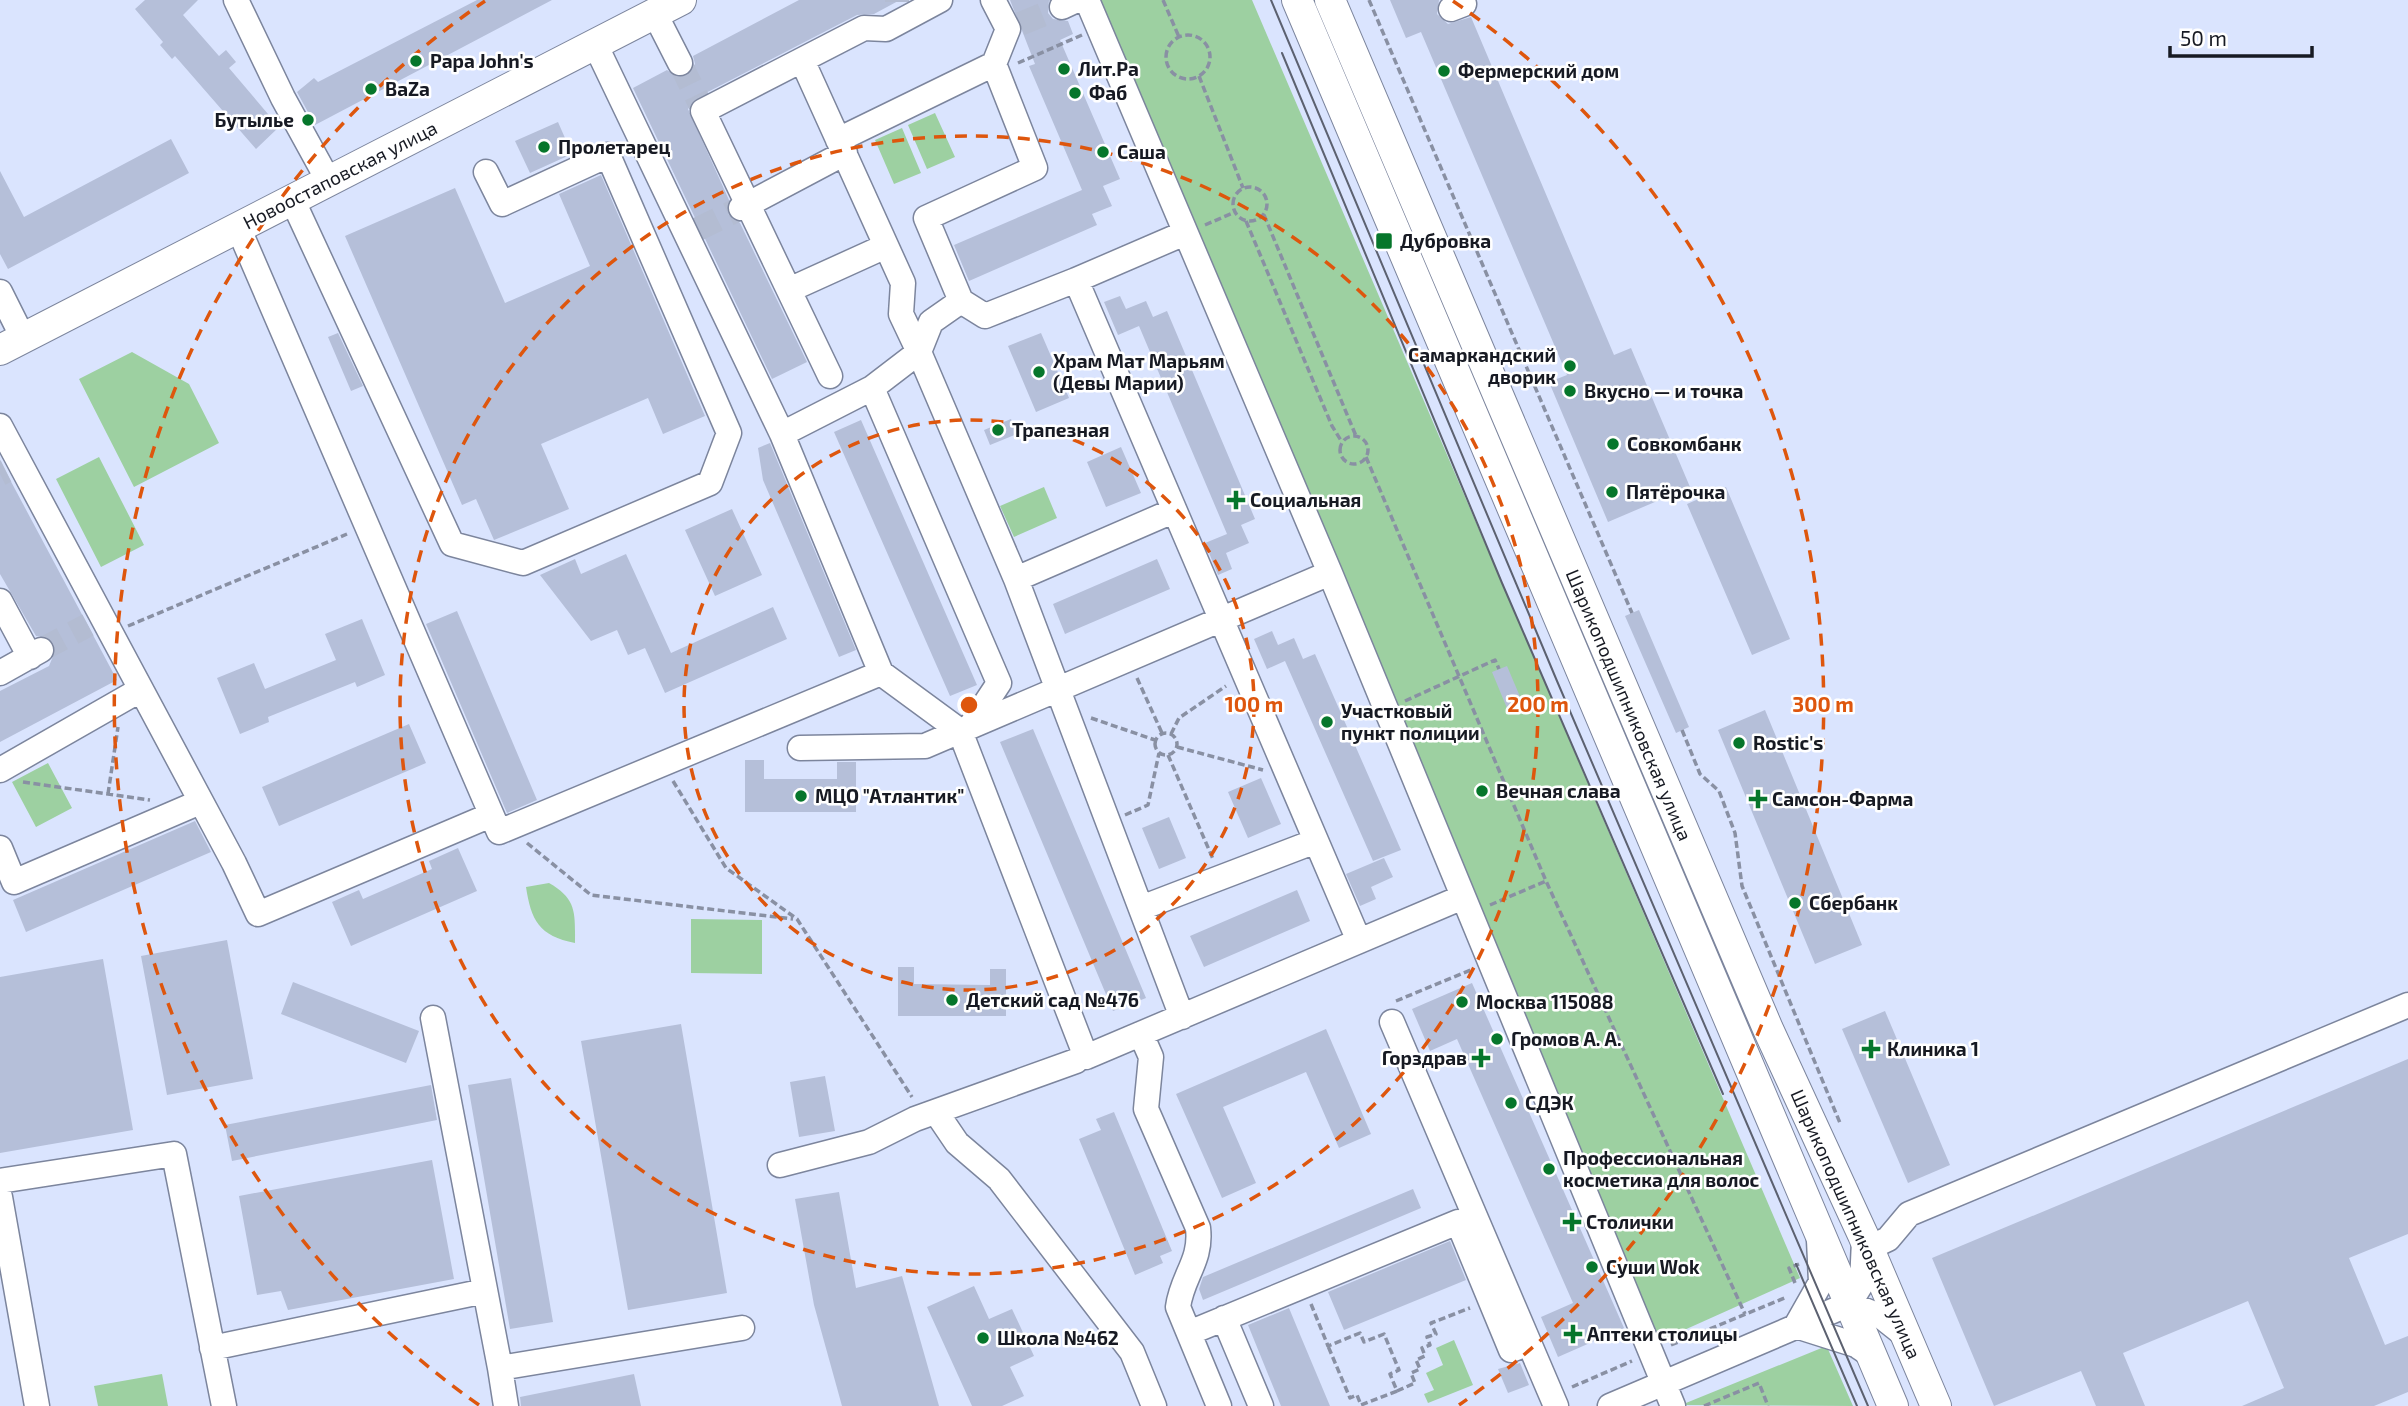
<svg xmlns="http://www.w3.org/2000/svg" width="2408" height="1406" viewBox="0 0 2408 1406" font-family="'Exo 2',sans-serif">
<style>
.green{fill:#9dd0a1}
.building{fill:#b5bfd9}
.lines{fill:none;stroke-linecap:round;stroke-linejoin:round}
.minor-tunnel{stroke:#b3bcd2;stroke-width:24;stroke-dasharray:24 12;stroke-linecap:butt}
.minor-casing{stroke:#7c859d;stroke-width:27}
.major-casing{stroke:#7c859d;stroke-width:32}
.path{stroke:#8990a3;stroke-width:3.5;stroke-dasharray:7 3.5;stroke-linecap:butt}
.minor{stroke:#fff;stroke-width:24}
.major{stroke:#fff;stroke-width:30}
.tram{stroke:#5c6170;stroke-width:2}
.ring{fill:none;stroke:#de560d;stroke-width:3.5;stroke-dasharray:12 9}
.poi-dot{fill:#06762b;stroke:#fff;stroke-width:2.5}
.labels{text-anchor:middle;stroke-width:5;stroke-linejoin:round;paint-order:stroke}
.poi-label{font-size:19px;font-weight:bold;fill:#171a23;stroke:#fff;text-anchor:start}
.street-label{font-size:19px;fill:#171a23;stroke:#fff}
.centre{fill:#de560d;stroke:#fff;stroke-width:3.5}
.ring-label{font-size:21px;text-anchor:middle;font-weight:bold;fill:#de560d;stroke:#fff;stroke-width:5;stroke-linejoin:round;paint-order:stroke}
</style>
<rect width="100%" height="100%" fill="#dae4fe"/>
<path class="green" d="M1097 0H1252L1800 1278 1653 1344Z
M935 113 955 157 927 169 908 125Z
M902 128 921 173 894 184 875 140Z
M132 352 189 384 219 443 134 487 79 379Z
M99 457 144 545 101 567 56 479Z
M1044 487 1057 518 1014 537 1000 506Z
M48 763 72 808 36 827 12 782Z
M549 883C577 899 575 913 575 943 539 936 531 920 526 887Z
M691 919 762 920V974L691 973Z
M1454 1340 1473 1385 1428 1403 1424 1394 1434 1390 1426 1373 1443 1365 1436 1348Z
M1827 1347 1853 1406 1681 1405 1824 1347Z
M162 1374 168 1406H98L94 1386Z"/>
<path class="building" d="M145 0H198L183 15 219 56 226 50 236 62 229 68 279 127 256 149 175 56 172 59 160 45 163 42 135 9Z
M477 0H552L315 125 297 92 314 78 318 82Z
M799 0H900L874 14 857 15 696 98 688 109 729 200 728 214 740 223 807 362 772 379 633 88 667 70 679 78 687 76 695 64 693 56Z
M1010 0H1049L1048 13 1053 19 1068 21 1073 34 1060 40 1120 179 1103 186 1112 206 1092 214 1097 225 969 281 954 245 1082 190 1029 66 1035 64Z
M1390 0H1439L1437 14 1448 24 1471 17 1614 355 1631 348 1690 487 1608 522 1549 382 1567 375 1421 32 1406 38Z
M558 122 572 154 530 173 515 141Z
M171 139 189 173 8 269 0 254V171L24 217Z
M601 175 705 416 663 434 648 398 541 444 569 509 494 540 476 499 462 505 345 236 455 188 505 303 590 266 559 194Z
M1120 296 1126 309 1146 301 1153 317 1167 311 1255 519 1241 525 1249 543 1226 553 1232 569 1218 575 1205 543 1227 534 1139 326 1118 335 1104 302Z
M338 333 363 386 351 391 328 337Z
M1041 333 1069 398 1036 412 1008 346Z
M1011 419 1017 434 990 445 984 430Z
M861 420 977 685 950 696 834 432Z
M770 443 856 650 839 657 763 480 758 448Z
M1121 447 1141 493 1106 507 1087 462Z
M0 461 117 680 0 742V691L49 666 56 649 49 638 36 636 0 574Z
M1726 487 1790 639 1752 655 1687 504Z
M732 509 762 575 715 596 685 530Z
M626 554 671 653 773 607 787 639 665 693 645 648 628 655 617 630 591 641 540 575 575 559 581 574Z
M1157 559 1170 589 1065 634 1053 604Z
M1639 610 1689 727 1676 733 1625 616Z
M457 611 537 800 507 813 426 624Z
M362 619 385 675 357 687 355 682 268 717 269 722 240 734 217 678 254 663 265 689 336 660 325 634Z
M1272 631 1278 645 1294 638 1303 659 1315 654 1401 850 1373 861 1285 661 1267 669 1254 639Z
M1507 666 1524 706 1509 713 1492 672Z
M1765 710 1862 945 1815 964 1718 730Z
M409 724 426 763 279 826 262 787Z
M1033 729 1146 998 1113 1011 1000 742Z
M745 760H764V779H837V762H856V812H745Z
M1261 778 1281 824 1248 838 1228 792Z
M1169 817 1186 858 1159 869 1142 828Z
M195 821 211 852 26 932 13 900Z
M458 848 477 891 351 946 332 902 359 890 363 899 432 869 429 861Z
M1384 858 1393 877 1371 887 1376 899 1360 906 1346 874Z
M1297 890 1310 921 1204 967 1190 936Z
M227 940 253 1079 167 1095 141 956Z
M103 959 133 1130 0 1153V977Z
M898 967H914V984L990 985V969H1006V1016H898Z
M293 982 419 1031 406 1063 281 1014Z
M1472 983 1624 1328 1558 1357 1541 1317 1573 1303 1457 1039 1430 1051 1412 1009Z
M1885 1011 1950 1165 1908 1183 1842 1029Z
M681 1024 727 1293 628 1310 581 1041Z
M1326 1029 1371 1134 1339 1148 1306 1072 1223 1107 1256 1183 1222 1198 1176 1094Z
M2408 1059V1234L2349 1258 2385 1345 2408 1336V1392L2374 1406H2242L2284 1388 2248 1301 2123 1353 2145 1406H2096L2081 1371 1994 1406 1932 1258Z
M825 1076 835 1131 799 1137 790 1082Z
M511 1078 553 1322 510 1329 468 1085Z
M431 1085 437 1120 232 1161 225 1125Z
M1114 1112 1172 1251 1160 1256 1163 1263 1135 1275 1079 1139 1101 1130 1096 1119Z
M432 1160 454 1279 288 1310 281 1291 257 1295 239 1196Z
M1413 1189 1421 1208 1203 1300 1199 1289 1203 1277Z
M839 1192 856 1288 902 1276 939 1406H842L814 1305 795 1199Z
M1450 1241 1466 1280 1344 1330 1328 1292Z
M974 1286 989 1319 1012 1309 1034 1356 1010 1367 1024 1396 1002 1406H972L927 1307Z
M1289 1308 1301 1337 1330 1406H1281L1248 1325Z
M1520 1363 1529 1385 1508 1393 1498 1369Z
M634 1374 641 1406H521L520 1397Z"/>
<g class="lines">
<path class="minor-tunnel" d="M897 0V2
M1020 24 1062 7
M680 63 700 104
M696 230 741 208
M0 474 6 471
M41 650 88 625"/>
<defs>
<path id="minor" d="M236 0 283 98 328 180
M1087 0 1330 573 1673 1406
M1062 7 1077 0
M1451 9 1464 4 1462 0
M655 14 680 63
M595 44 782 434 872 388 919 352 1016 579 1182 1017
M802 60 903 283 901 314 919 352
M838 140 994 64
M292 199 452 544 523 563 710 483 729 433 608 155 502 204 486 172
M741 208 845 153
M238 227 499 832 881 673
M1076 280 1185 233
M789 290 886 246
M0 292 23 338
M961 301 926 218 1035 168 994 64 1008 29 993 0
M919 352 931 322 961 301 985 316 1076 280 1359 941
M830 376 703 111 864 28 886 29 940 0
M872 388 999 683 970 727
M0 426 234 863 258 914 491 815
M782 434 881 673 960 731 1086 1057 1463 897
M1016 579 1173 511
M0 601 30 657
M0 673 41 650
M800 748 925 746 1330 573
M0 770 140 690
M0 848 14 882 200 802
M1141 908 1316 841
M433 1018 500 1368
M1392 1022 1556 1406
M1141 1034 1151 1057 1146 1109 1198 1228C1202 1261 1182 1276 1178 1307L1219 1406
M936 1112 957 1143 999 1179 1132 1352 1154 1406
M780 1165 869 1142 915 1119 1076 1061
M0 1181 174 1154 224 1406
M0 1197 37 1406
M1869 1248 1888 1239 1909 1214 2408 1005
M1849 1304 1862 1283 1864 1241
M1849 1304 1882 1317 1906 1336
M1224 1318 1261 1406
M1796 1326 1821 1282 1819 1240
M1796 1326 1856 1345 1871 1355
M1189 1333 1458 1222 1511 1350 1529 1343
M212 1348 485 1291
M506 1406 500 1368 742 1328
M1610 1406 1849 1304"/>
<path id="major" d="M1297 0 1893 1406
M1330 0 1768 1029 1863 1235 1936 1406
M0 350 681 0"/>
</defs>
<use href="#minor" class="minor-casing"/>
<use href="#major" class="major-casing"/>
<path class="path" d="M1163 0 1179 37
M1369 0 1632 613
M1166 57a22 22 0 1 1 44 0a22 22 0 1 1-44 0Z
M1018 63 1082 35
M1199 76 1243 188
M1233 204a17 17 0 1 1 34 0a17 17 0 1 1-34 0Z
M1264 215 1356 436
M1246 221 1332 426 1342 442
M1205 225 1235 212
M1340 450a14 14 0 1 1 28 0a14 14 0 1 1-28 0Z
M1366 457 1546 881 1745 1314
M128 626 347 534
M1137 678 1162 733
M1405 701 1495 660 1499 669
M1091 718 1155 740
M1682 730 1700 774 1719 791 1735 833 1742 886 1840 1123
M1155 744a11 11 0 1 1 22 0a11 11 0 1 1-22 0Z
M1171 734 1179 718 1226 686
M1177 747 1263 770
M1168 755 1213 859
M673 781 726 868 797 919 912 1097
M23 782 150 800
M108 794 118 727
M1125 815 1148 805 1159 753
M527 843 591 895 793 919
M1490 905 1546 881
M1396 1001 1473 969
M1795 1283 1789 1268 1799 1264
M1311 1304 1328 1346 1360 1333 1364 1342 1384 1334 1399 1370 1390 1374 1397 1391 1361 1405 1357 1395 1350 1398 1328 1346
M1671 1345 1787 1297
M1572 1387 1632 1361
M1397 1391 1415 1383 1411 1373 1420 1369 1416 1360 1425 1356 1422 1348 1430 1345 1427 1337 1436 1334 1431 1323 1470 1308
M1704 1406 1759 1383 1768 1406"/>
<use href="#minor" class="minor"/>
<use href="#major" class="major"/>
<path class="tram" d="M1271 0 1557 681 1868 1406
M1282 53 1502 583 1723 1094
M1796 1264 1857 1406"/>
</g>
<g class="ring">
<circle cx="969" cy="705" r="285"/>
<circle cx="969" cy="705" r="569"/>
<path d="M479 1405A854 854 0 0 1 485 1M1453 1A854 854 0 0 1 1459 1405"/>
</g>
<g class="poi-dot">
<circle cx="416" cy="61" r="7"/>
<circle cx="1064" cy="69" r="7"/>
<circle cx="1444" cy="71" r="7"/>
<circle cx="371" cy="89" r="7"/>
<circle cx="1075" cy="93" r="7"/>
<circle cx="308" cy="120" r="7"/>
<circle cx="544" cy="147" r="7"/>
<circle cx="1103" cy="152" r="7"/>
<rect x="1375" y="232" width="18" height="18" rx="3.5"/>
<circle cx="1570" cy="366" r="7"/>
<circle cx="1039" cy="372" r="7"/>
<circle cx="1570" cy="391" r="7"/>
<circle cx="998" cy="430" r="7"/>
<circle cx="1613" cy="444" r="7"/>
<circle cx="1612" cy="492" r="7"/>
<path d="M1232.5 489.5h7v7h7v7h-7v7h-7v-7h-7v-7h7z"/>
<circle cx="1327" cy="722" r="7"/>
<circle cx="1739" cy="743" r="7"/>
<circle cx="1482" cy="791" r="7"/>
<circle cx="801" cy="796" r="7"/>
<path d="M1754.5 788.5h7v7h7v7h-7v7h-7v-7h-7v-7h7z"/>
<circle cx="1795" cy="903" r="7"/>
<circle cx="952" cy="1000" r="7"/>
<circle cx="1462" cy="1002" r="7"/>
<circle cx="1497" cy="1039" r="7"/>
<path d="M1867.5 1038.5h7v7h7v7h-7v7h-7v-7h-7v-7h7z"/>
<path d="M1477.5 1047.5h7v7h7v7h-7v7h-7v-7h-7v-7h7z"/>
<circle cx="1511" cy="1103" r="7"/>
<circle cx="1549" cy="1169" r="7"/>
<path d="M1568.5 1211.5h7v7h7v7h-7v7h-7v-7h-7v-7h7z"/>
<circle cx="1592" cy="1267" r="7"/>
<path d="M1569.5 1323.5h7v7h7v7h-7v7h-7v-7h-7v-7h7z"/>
<circle cx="983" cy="1338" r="7"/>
</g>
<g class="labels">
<g class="poi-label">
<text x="430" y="68">Papa John's</text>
<text x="1078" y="76">Лит.Ра</text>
<text x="1458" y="78">Фермерский дом</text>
<text x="385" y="96">BaZa</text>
<text x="1089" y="100">Фаб</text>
<text x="294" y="127" text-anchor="end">Бутылье</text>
<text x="558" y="154">Пролетарец</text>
<text x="1117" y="159">Саша</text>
<text x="1400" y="248">Дубровка</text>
<text x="1556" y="362" text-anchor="end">Самаркандский<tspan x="1556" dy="22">дворик</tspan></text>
<text x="1053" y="368">Храм Мат Марьям<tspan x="1053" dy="22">(Девы Марии)</tspan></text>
<text x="1584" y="398">Вкусно — и точка</text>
<text x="1012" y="437">Трапезная</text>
<text x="1627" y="451">Совкомбанк</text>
<text x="1626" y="499">Пятёрочка</text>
<text x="1250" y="507">Социальная</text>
<text x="1341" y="718">Участковый<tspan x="1341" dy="22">пункт полиции</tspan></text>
<text x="1753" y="750">Rostic's</text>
<text x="1496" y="798">Вечная слава</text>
<text x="815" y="803">МЦО "Атлантик"</text>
<text x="1772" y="806">Самсон-Фарма</text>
<text x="1809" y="910">Сбербанк</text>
<text x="966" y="1007">Детский сад №476</text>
<text x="1476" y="1009">Москва 115088</text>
<text x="1511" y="1046">Громов А. А.</text>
<text x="1887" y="1056">Клиника 1</text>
<text x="1467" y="1065" text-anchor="end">Горздрав</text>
<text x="1525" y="1110">СДЭК</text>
<text x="1563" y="1165">Профессиональная<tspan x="1563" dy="22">косметика для волос</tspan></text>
<text x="1586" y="1229">Столички</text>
<text x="1606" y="1274">Суши Wok</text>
<text x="1587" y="1341">Аптеки столицы</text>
<text x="997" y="1345">Школа №462</text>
</g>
<g class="street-label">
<text transform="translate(340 175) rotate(-27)" y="7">Новоостаповская улица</text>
<text transform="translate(1629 705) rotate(67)" y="7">Шарикоподшипниковская улица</text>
<text transform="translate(1856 1224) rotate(66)" y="7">Шарикоподшипниковская улица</text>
</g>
</g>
<circle cx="969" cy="705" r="10" class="centre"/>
<g class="ring-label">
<text x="1254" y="712">100 m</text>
<text x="1538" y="712">200 m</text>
<text x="1823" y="712">300 m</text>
</g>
<path d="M2170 46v10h142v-10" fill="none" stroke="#171a23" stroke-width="3.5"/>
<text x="2180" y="46" font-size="21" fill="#171a23" stroke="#ffffff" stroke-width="5" paint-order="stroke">50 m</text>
</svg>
